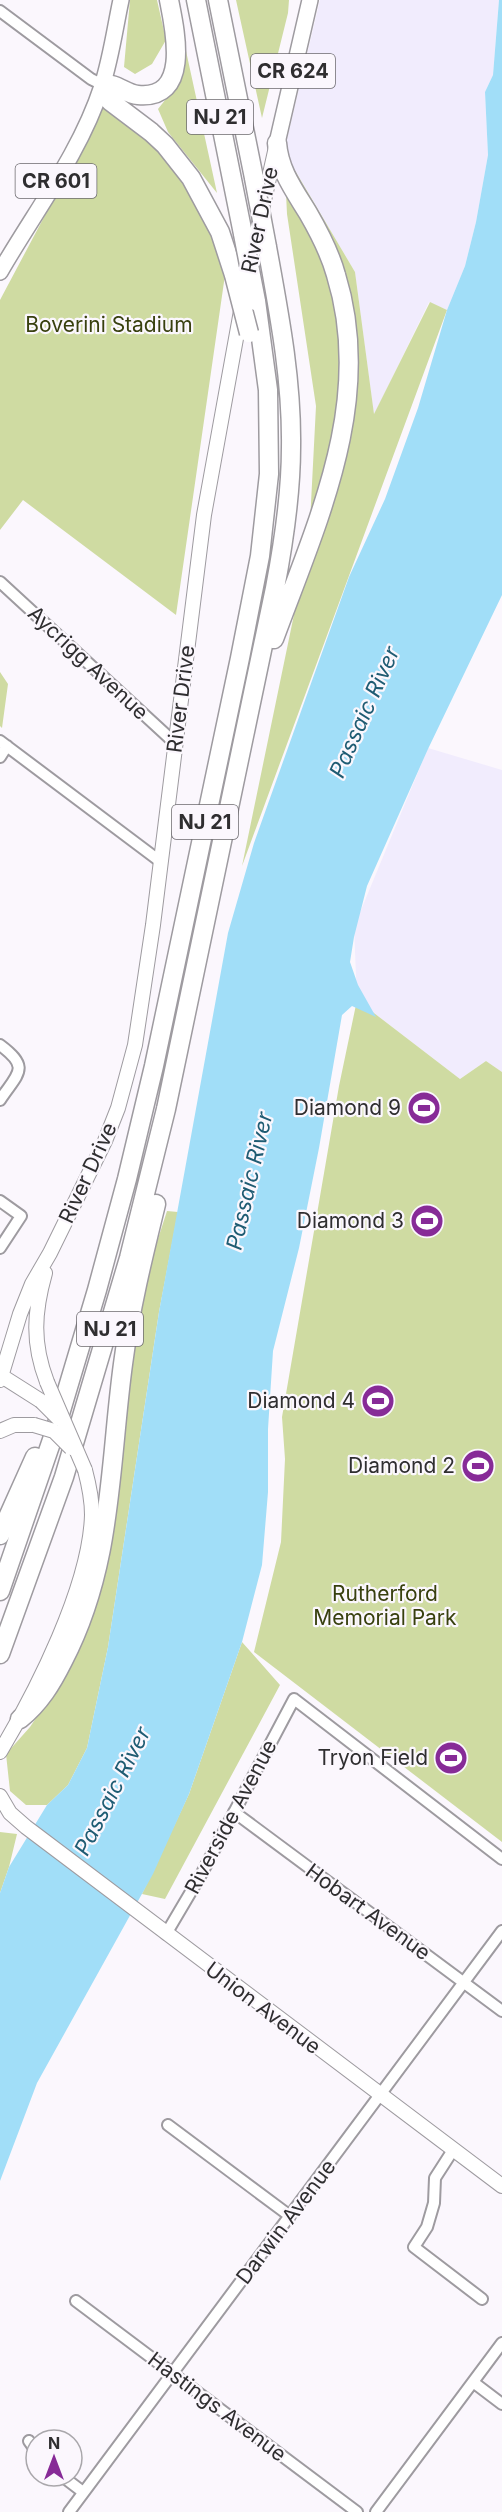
<svg xmlns="http://www.w3.org/2000/svg" width="502" height="2512" viewBox="0 0 502 2512" font-family="Inter,sans-serif">
<style>
.industrial{fill:#f1ecfd}
.green{fill:#cfdba2}
.water{fill:#a1def8}
.lines{fill:none;stroke-linecap:round;stroke-linejoin:round}
.street-casing{stroke:#9e9ba0;stroke-width:14}
.secondary-casing{stroke:#9e9ba0;stroke-width:16}
.primary-casing{stroke:#9e9ba0;stroke-width:18}
.highway-casing{stroke:#9e9ba0;stroke-width:21}
.street{stroke:#fff;stroke-width:10}
.secondary{stroke:#fff;stroke-width:14}
.primary{stroke:#fff;stroke-width:15}
.highway{stroke:#fff;stroke-width:18}
.secondary-bridge-casing{stroke:#9e9ba0;stroke-width:16;stroke-linecap:butt}
.highway-bridge-casing{stroke:#9e9ba0;stroke-width:21;stroke-linecap:butt}
.secondary-bridge{stroke:#fff;stroke-width:14}
.highway-bridge{stroke:#fff;stroke-width:18}
.labels{text-anchor:middle;stroke-width:4.5;stroke-linejoin:round;paint-order:stroke}
.shield{fill:#fbf7fd;stroke:#6c6a6e;stroke-width:1.5}
.shield-label{font-size:20px;font-weight:bold;fill:#2f2e30}
.street-label{font-size:21px;fill:#2f2e30;stroke:#fbf7fd}
.park-label{font-size:21px;fill:#38400e;stroke:#fbf7fd}
.poi-label{font-size:21px;fill:#2f2e30;stroke:#fbf7fd;text-anchor:end}
.water-label{font-size:22px;font-style:italic;fill:#1f5c73;stroke:#fbf7fd}
</style>
<rect width="100%" height="100%" fill="#fbf7fd"/>
<path class="industrial" d="M320 0H499L493 75 485 92 488 155 476 222 465 266 447 310 429 302 374 415 355 272 284 152Z
M428 748 502 770V1072L486 1061 460 1079 357 1000 354 927Z"/>
<path class="green" d="M130 0H157L166 40 152 64 135 74 124 67Z
M236 0H289L288 13 262 118Z
M186 51 217 193 168 132 158 109 177 85Z
M103 106 146 132 203 205 225 275 176 615 23 500 0 530V300Z
M284 152 355 272 374 414 430 302 447 310 242 866 309 542 316 406 287 214Z
M0 672 8 684 2 728 0 726Z
M357 1000 460 1079 486 1061 502 1072V1842L254 1652 281 1542 285 1459 282 1417 339 1086Z
M167 1211 178 1212 159 1312 108 1647 87 1748 68 1785 47 1805H26L10 1791 6 1754 30 1727 60 1682 93 1614 115 1513 130 1372 144 1282Z
M242 1642 280 1685 165 1899 142 1894 189 1794Z
M0 1832 17 1834 9 1867 0 1893Z"/>
<path class="water" d="M499 0H502V595L428 749 367 886 354 937 350 962 358 985 376 1017 352 1006 342 1015 319 1148 299 1248 273 1351 268 1429V1492L262 1565 242 1642 189 1794 153 1874 37 2083 0 2181V1893L9 1867 47 1805 68 1785 87 1748 108 1647 159 1312 228 933 254 843 349 577 385 499 418 408 447 310 465 266 476 222 488 155 485 92 493 75Z"/>
<g class="lines">
<defs>
<path id="street" d="M0 11 91 79 103 85
M0 582 176 744
M0 741 161 862
M0 757 7 746
M0 1045C31 1068 18 1073 0 1100
M0 1201 21 1216 0 1248
M234 1812 502 2011
M166 1934 202 1873 294 1699 502 1859
M168 2125 290 2216
M453 2150 435 2178 434 2203 427 2227 414 2247 482 2299
M76 2301 357 2512
M473 2382 502 2404
M29 2441 36 2451
M62 2476 83 2492
M69 2512 502 1931
M376 2512 502 2343"/>
<path id="secondary" d="M250 263 276 147
M45 1273C34 1312 32 1343 47 1382
M0 1375 41 1401
M0 1380 20 1314 32 1284 50 1253 105 1141 118 1108 135 1045 153 925 204 515 241 311
M0 1431 14 1425H34
M0 1752C36 1692 90 1586 92 1515 92 1500 89 1485 85 1470
M0 1796 10 1813 26 1827 502 2186"/>
<path id="primary" d="M277 143 310 0
M0 272C35 211 80 154 102 86 111 58 115 28 121 0"/>
<path id="highway" d="M169 0C175 30 191 100 138 95 125 94 116 82 103 85L110 101 151 132 165 145 191 178 220 232 234 275
M196 0 243 234
M218 0 254 178
M274 639C317 522 375 401 336 275 330 253 319 232 308 213 294 190 279 170 277 143
M0 1535 35 1457
M0 1591 54 1434 97 1290 127 1179 154 1066 240 658 260 556 269 474 268 390 256 301
M0 1654 64 1477 129 1258 166 1109 275 588C284 541 291 494 291 447 292 379 279 313 267 247
M20 1719C40 1703 52 1683 63 1661 113 1565 109 1468 123 1364 130 1310 143 1257 156 1204"/>
</defs>
<use href="#street" class="street-casing"/>
<use href="#secondary" class="secondary-casing"/>
<use href="#primary" class="primary-casing"/>
<use href="#highway" class="highway-casing"/>
<use href="#street" class="street"/>
<use href="#secondary" class="secondary"/>
<use href="#primary" class="primary"/>
<use href="#highway" class="highway"/>
<defs>
<path id="secondary-bridge" d="M47 1382 85 1470
M41 1401 58 1418
M34 1425 54 1431 71 1448"/>
<path id="highway-bridge" d="M254 178 267 247
M243 234 256 301
M234 275 249 333"/>
</defs>
<use href="#secondary-bridge" class="secondary-bridge-casing"/>
<use href="#highway-bridge" class="highway-bridge-casing"/>
<use href="#secondary-bridge" class="secondary-bridge"/>
<use href="#highway-bridge" class="highway-bridge"/>
</g>
<defs>
<symbol id="stadium-disc" viewBox="-11 -11 22 22"><circle r="9.5" fill="#872b97" stroke="#fbf7fd"/><path d="M0-5a6.5 5 0 1 0 0 10a6.5 5 0 1 0 0-10ZM-3.5-1.8h7v3.6h-7Z" fill="#fff"/></symbol>
</defs>
<g fill-rule="evenodd">
<use href="#stadium-disc" x="405" y="1089" width="38" height="38"/>
<use href="#stadium-disc" x="408" y="1202" width="38" height="38"/>
<use href="#stadium-disc" x="359" y="1382" width="38" height="38"/>
<use href="#stadium-disc" x="459" y="1447" width="38" height="38"/>
<use href="#stadium-disc" x="432" y="1739" width="38" height="38"/>
</g>
<g class="labels">
<g class="shield">
<rect x="251" y="54" width="84" height="34" rx="4.5"/>
<rect x="187" y="100" width="66" height="34" rx="4.5"/>
<rect x="15.5" y="164" width="81" height="34" rx="4.5"/>
<rect x="172" y="805" width="66" height="34" rx="4.5"/>
<rect x="77" y="1312" width="66" height="34" rx="4.5"/>
</g>
<g class="shield-label">
<text x="293" y="78">CR 624</text>
<text x="220" y="124">NJ 21</text>
<text x="56" y="188">CR 601</text>
<text x="205" y="829">NJ 21</text>
<text x="110" y="1336">NJ 21</text>
</g>
<g class="street-label">
<text transform="translate(260 220) rotate(-78)" y="7">River Drive</text>
<text transform="translate(88 663) rotate(43)" y="7">Aycrigg Avenue</text>
<text transform="translate(181 699) rotate(-83)" y="7">River Drive</text>
<text transform="translate(88 1173) rotate(-65)" y="7">River Drive</text>
<text transform="translate(231 1817) rotate(-62)" y="7">Riverside Avenue</text>
<text transform="translate(368 1912) rotate(36)" y="7">Hobart Avenue</text>
<text transform="translate(263 2008) rotate(37)" y="7">Union Avenue</text>
<text transform="translate(286 2222) rotate(-53)" y="7">Darwin Avenue</text>
<text transform="translate(217 2407) rotate(37)" y="7">Hastings Avenue</text>
</g>
<g class="park-label">
<text x="109" y="332">Boverini Stadium</text>
<text x="385" y="1601">Rutherford<tspan x="385" dy="24">Memorial Park</tspan></text>
</g>
<g class="poi-label">
<text x="401" y="1115">Diamond 9</text>
<text x="404" y="1228">Diamond 3</text>
<text x="355" y="1408">Diamond 4</text>
<text x="455" y="1473">Diamond 2</text>
<text x="428" y="1765">Tryon Field</text>
</g>
<g class="water-label">
<text transform="translate(364 712) rotate(-66)" y="8">Passaic River</text>
<text transform="translate(249 1181) rotate(-77)" y="8">Passaic River</text>
<text transform="translate(112 1791) rotate(-63)" y="8">Passaic River</text>
</g>
</g>
<g transform="translate(54 2458)"><circle r="28" fill="#fbf7fd" stroke="#a9a7ab" stroke-width="1.5"/>
<path d="M0-4.5L10 22L0 15L-10 22Z" fill="#872b97"/>
<text y="-9" font-size="16" font-weight="bold" text-anchor="middle" fill="#2f2e30">N</text>
</g>
</svg>
